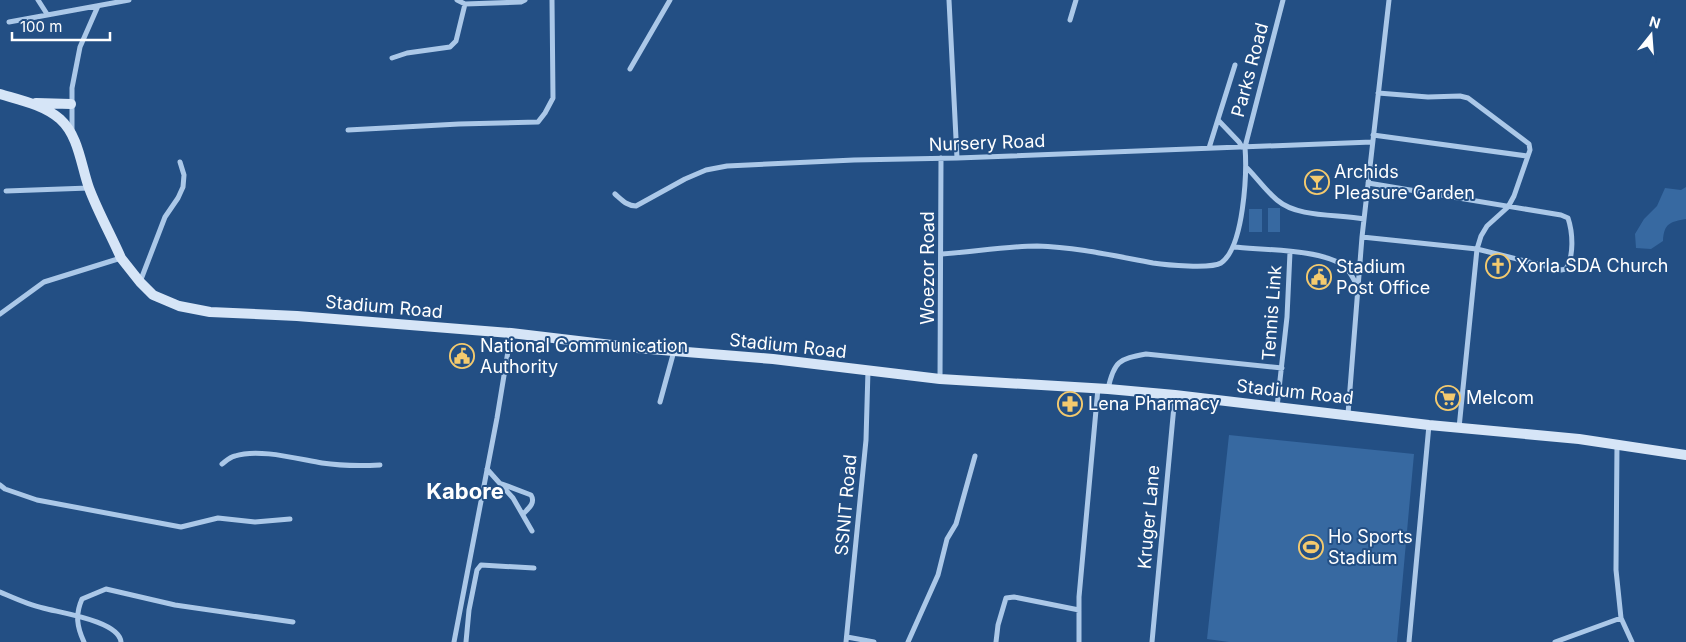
<svg xmlns="http://www.w3.org/2000/svg" width="1686" height="642" viewBox="0 0 1686 642" font-family="Inter,sans-serif">
<style>
.green{fill:#3769a1}
.lines{fill:none;stroke-linecap:round;stroke-linejoin:round}
.street{stroke:#abc8e8;stroke-width:5}
.secondary{stroke:#d6e5f7;stroke-width:10}
.labels{text-anchor:middle;stroke-width:4;stroke-linejoin:round;paint-order:stroke}
.street-label{font-size:18px;fill:#fff;stroke:#234f84}
.poi-label{font-size:18px;fill:#fff;stroke:#234f84;text-anchor:start}
.district-label{font-size:22px;font-weight:bold;fill:#fff;stroke:#234f84}
</style>
<rect width="100%" height="100%" fill="#234f84"/>
<path class="green" d="M1686 187V219C1670 222 1664 223 1663 241L1651 249 1636 248 1635 234 1644 219 1657 206 1665 188 1681 190Z
M1268 208H1280V232H1268Z
M1249 209H1262V232H1249Z
M1229 435 1414 454 1397 642H1229L1207 639Z"/>
<g class="lines">
<path class="street" d="M38 0 47 14
M457 0 465 4 521 2 525 0
M949 0 957 158
M1070 20 1076 0
M9 22 129 0
M392 58 407 53 450 47 456 41 465 4
M630 69 670 0
M1378 93 1428 97 1460 96 1468 98 1529 144 1530 150 1514 196 1508 207 1487 226 1481 236 1477 249 1459 428
M1218 120 1239 142 1242 147
M348 130 459 124 538 122 545 113 553 98 552 0
M72 131V88L80 47 98 6
M1373 135 1527 156
M1209 148 1235 65
M1247 168C1257 178 1266 191 1277 200 1298 218 1337 214 1364 219
M6 191 89 188
M615 194C622 200 627 206 636 206L685 179 706 170 727 166 854 160 957 158 1372 142
M1362 237 1477 249 1561 270 1566 269C1574 256 1573 233 1568 218L1561 215 1368 183
M1234 247C1261 250 1325 249 1345 267 1351 272 1354 281 1358 287
M942 254C972 252 1007 246 1037 246 1076 247 1115 256 1153 263 1166 265 1211 269 1221 263 1244 247 1247 173 1245 147L1283 0
M140 282 165 217 178 198 183 187 184 175 180 162
M0 314 44 282 121 258
M940 379 941 158
M1108 389C1114 361 1119 359 1146 354L1282 368
M660 402 674 351
M1277 407 1287 317 1290 252
M1348 414 1362 237 1389 0
M1617 444 1616 570 1621 618 1632 642
M222 464C226 461 230 457 235 456 258 448 298 459 322 463 342 466 360 466 380 465
M487 469 513 498 532 531
M502 484 531 495C536 503 528 509 523 514
M0 485 5 489 37 500 181 527 218 518 255 522 290 519
M0 592C14 598 29 605 43 608 61 613 119 621 121 642
M847 637 874 642
M84 642C77 627 75 615 82 599L106 589 175 605 293 622
M454 642 497 418 511 333
M466 642 469 610 477 570 481 565 534 568
M846 642 866 440 868 370
M908 642 938 575 947 539 956 524 975 456
M996 642 998 625 1006 598 1014 597 1079 610
M1079 642V597L1098 388
M1152 642 1175 395
M1409 642 1429 425
M1555 642 1621 618"/>
<path class="secondary" d="M0 94C20 100 44 105 60 119 79 136 81 166 89 188 98 212 111 235 121 258L140 282 153 295 179 306 210 312 297 316 511 333 637 348 773 359 940 379 1108 389 1175 395 1429 425 1579 439 1686 455
M36 103 71 104"/>
</g>
<defs>
<symbol id="bar-ring" viewBox="-11 -11 22 22"><circle r="9.5" fill="#234f84" stroke="#f4ca6e" stroke-width="1.5"/><path d="M-6-5H6L.8 .8V4.5H3.5V6h-7V4.5H-.8V.8Z" fill="#f4ca6e"/></symbol>
<symbol id="church-ring" viewBox="-11 -11 22 22"><circle r="9.5" fill="#234f84" stroke="#f4ca6e" stroke-width="1.5"/><path d="M-1.2-6h2.4v3.5h3.3v2.4h-3.3V6h-2.4V-.1h-3.3v-2.4h3.3Z" fill="#f4ca6e"/></symbol>
<symbol id="civic-ring" viewBox="-11 -11 22 22"><circle r="9.5" fill="#234f84" stroke="#f4ca6e" stroke-width="1.5"/><path d="M-.6-6.5H3V-4.5H.6V-3L4-1V1h2V6H-6V1h2V-1L-.6-3ZM-1.2 2.5V6h2.4V2.5Z" fill="#f4ca6e"/></symbol>
<symbol id="supermarket-ring" viewBox="-11 -11 22 22"><circle r="9.5" fill="#234f84" stroke="#f4ca6e" stroke-width="1.5"/><path d="M-6-5.5h2.5l.6 2H6L4.5 2H-2.5L-4.4-4H-6ZM-1.5 3.2a1.3 1.3 0 1 0 .1 0ZM3 3.2a1.3 1.3 0 1 0 .1 0Z" fill="#f4ca6e"/></symbol>
<symbol id="pharmacy-ring" viewBox="-11 -11 22 22"><circle r="9.5" fill="#234f84" stroke="#f4ca6e" stroke-width="1.5"/><path d="M-2-6h4v4h4v4h-4v4h-4v-4h-4v-4h4Z" fill="#f4ca6e"/></symbol>
<symbol id="stadium-ring" viewBox="-11 -11 22 22"><circle r="9.5" fill="#234f84" stroke="#f4ca6e" stroke-width="1.5"/><path d="M0-5a6.5 5 0 1 0 0 10a6.5 5 0 1 0 0-10ZM-3.5-1.8h7v3.6h-7Z" fill="#f4ca6e"/></symbol>
</defs>
<g fill-rule="evenodd">
<use href="#bar-ring" x="1303" y="168" width="28" height="28"/>
<use href="#church-ring" x="1484" y="252" width="28" height="28"/>
<use href="#civic-ring" x="1305" y="263" width="28" height="28"/>
<use href="#civic-ring" x="448" y="342" width="28" height="28"/>
<use href="#supermarket-ring" x="1434" y="384" width="28" height="28"/>
<use href="#pharmacy-ring" x="1056" y="390" width="28" height="28"/>
<use href="#stadium-ring" x="1297" y="533" width="28" height="28"/>
</g>
<g class="labels">
<g class="street-label">
<text transform="translate(1250 70) rotate(-75)" y="6">Parks Road</text>
<text transform="translate(987 143) rotate(-2)" y="6">Nursery Road</text>
<text transform="translate(928 268) rotate(-90)" y="6">Woezor Road</text>
<text transform="translate(384 307) rotate(5)" y="6">Stadium Road</text>
<text transform="translate(1272 313) rotate(-86)" y="6">Tennis Link</text>
<text transform="translate(788 346) rotate(6)" y="6">Stadium Road</text>
<text transform="translate(1295 392) rotate(6)" y="6">Stadium Road</text>
<text transform="translate(846 505) rotate(-85)" y="6">SSNIT Road</text>
<text transform="translate(1149 517) rotate(-85)" y="6">Kruger Lane</text>
</g>
<g class="poi-label">
<text x="1334" y="178">Archids<tspan x="1334" dy="21">Pleasure Garden</tspan></text>
<text x="1516" y="272">Xorla SDA Church</text>
<text x="1336" y="273">Stadium<tspan x="1336" dy="21">Post Office</tspan></text>
<text x="480" y="352">National Communication<tspan x="480" dy="21">Authority</tspan></text>
<text x="1466" y="404">Melcom</text>
<text x="1088" y="410">Lena Pharmacy</text>
<text x="1328" y="543">Ho Sports<tspan x="1328" dy="21">Stadium</tspan></text>
</g>
<g class="district-label">
<text x="465" y="499">Kabore</text>
</g>
</g>
<g transform="translate(1651 35) rotate(17)" stroke="#234f84" stroke-width="4" paint-order="stroke">
<path d="M0-4L9 19L0 12L-9 19Z" fill="#ffffff"/>
<text y="-8" font-size="14" font-weight="bold" text-anchor="middle" fill="#ffffff">N</text>
</g>
<path d="M12 32v8h98v-8" fill="none" stroke="#ffffff" stroke-width="2.5"/>
<text x="20" y="32" font-size="15" fill="#ffffff" stroke="#234f84" stroke-width="4" paint-order="stroke">100 m</text>
</svg>
